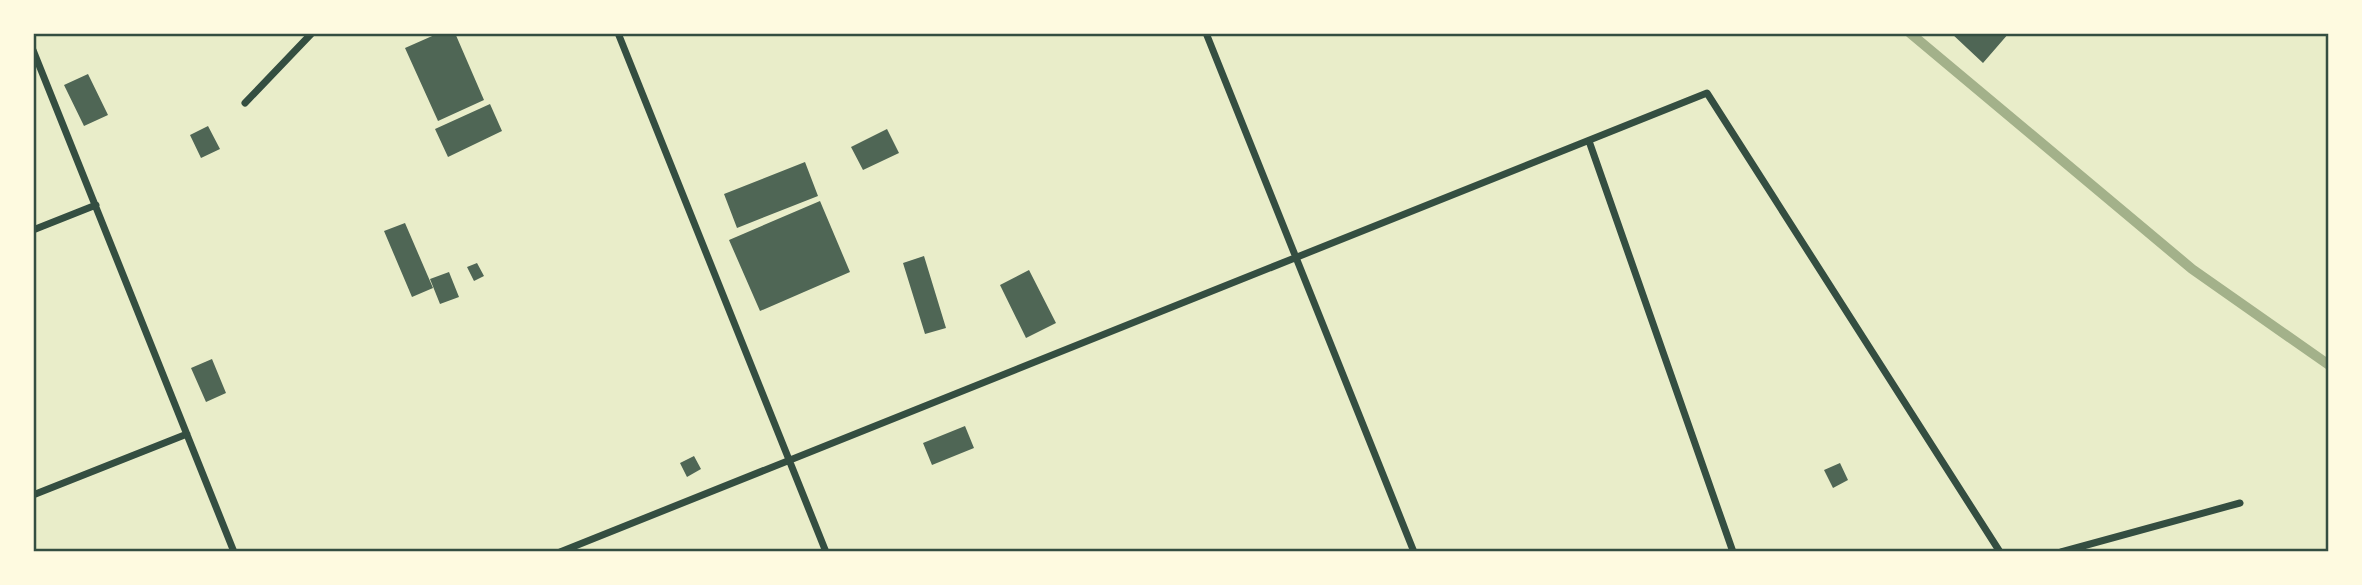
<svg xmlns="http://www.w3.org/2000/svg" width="2362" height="585" viewBox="0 0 2362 585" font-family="Inter,sans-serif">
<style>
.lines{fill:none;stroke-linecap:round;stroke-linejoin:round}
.stream{stroke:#a3b18a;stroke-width:10}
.building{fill:#4f6655}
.minor{stroke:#344e41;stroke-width:7}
.neatline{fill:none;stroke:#344e41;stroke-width:2.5}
</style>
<rect width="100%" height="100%" fill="#e9edc9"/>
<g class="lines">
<path class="stream" d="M1910 33 2192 269 2329 365"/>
</g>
<path class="building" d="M439 33H455L484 100 438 121 405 48Z
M1951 33H2009L1983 63Z
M88 74 108 115 84 126 64 85Z
M490 104 502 131 448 157 435 129Z
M208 126 220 149 201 158 190 135Z
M887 129 899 153 863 170 851 147Z
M805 162 818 196 737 228 724 194Z
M820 201 850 272 760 311 729 240Z
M405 223 433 288 412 297 384 231Z
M924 256 946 328 925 334 903 263Z
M477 263 484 276 474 281 467 267Z
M1029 270 1056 323 1026 338 1000 285Z
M449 272 459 297 440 304 430 279Z
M212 359 226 393 206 402 191 368Z
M965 426 974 448 932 465 923 443Z
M694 456 701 469 687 477 680 463Z
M1840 463 1848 480 1833 488 1824 470Z"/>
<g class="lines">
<path class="minor" d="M618 33 826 552
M1206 33 1414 552
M33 50 234 552
M245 103 312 33
M1589 141 1733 552
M33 230 96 205
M33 495 187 434
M560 552 1707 93 2000 552
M2061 552 2240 503"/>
</g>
<rect width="2362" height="585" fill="none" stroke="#fefae0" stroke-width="70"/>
<rect x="35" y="35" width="2292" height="515" class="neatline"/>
</svg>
